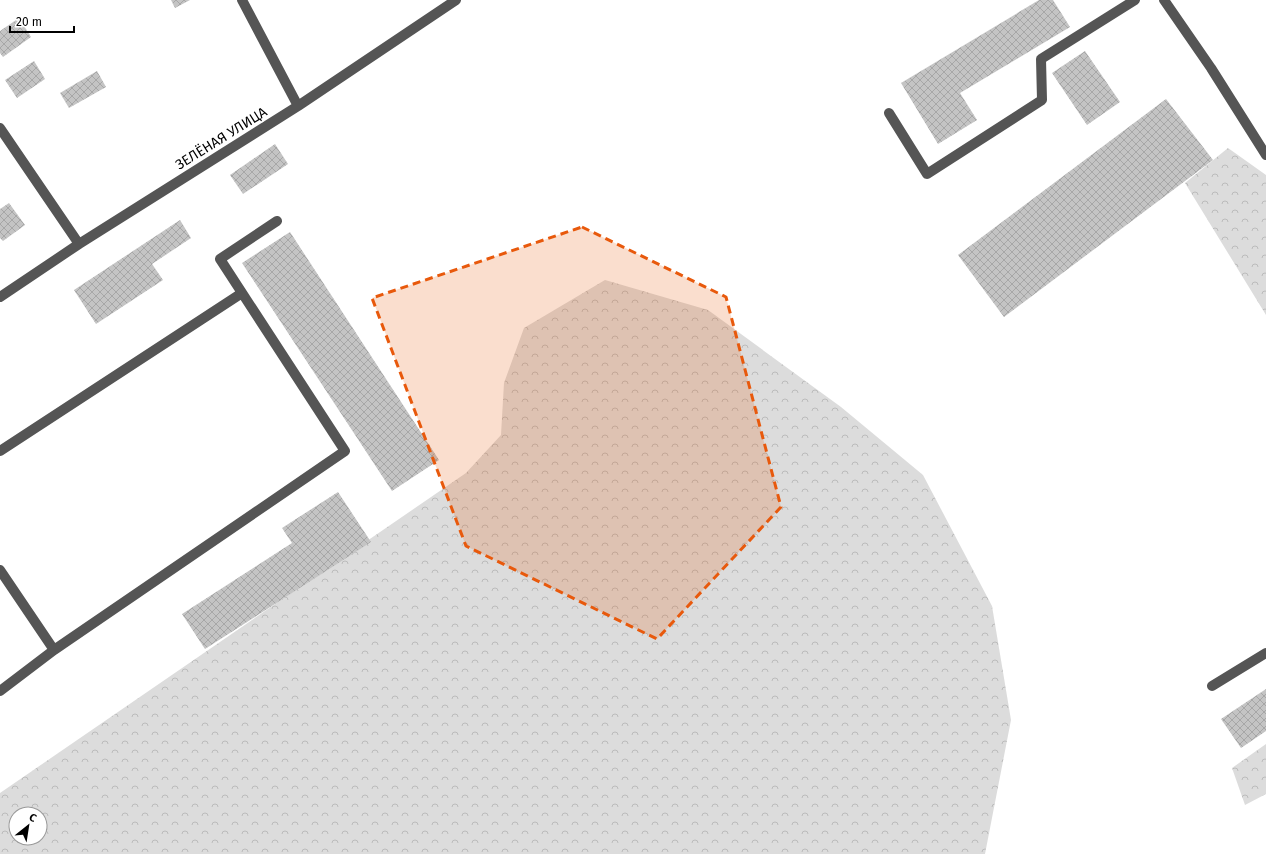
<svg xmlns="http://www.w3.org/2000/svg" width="1266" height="854" viewBox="0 0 1266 854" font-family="'Fira Sans',sans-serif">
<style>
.forest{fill:url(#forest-crowns);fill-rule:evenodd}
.building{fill:url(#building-cross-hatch)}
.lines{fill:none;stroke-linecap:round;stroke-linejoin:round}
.minor{stroke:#555;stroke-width:10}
.marked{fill:#e8590c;fill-opacity:0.2;stroke:#e8590c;stroke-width:3;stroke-dasharray:8 5;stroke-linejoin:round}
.labels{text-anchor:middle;stroke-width:3;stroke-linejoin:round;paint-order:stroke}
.street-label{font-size:14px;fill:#000;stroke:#fff}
</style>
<defs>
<pattern id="forest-crowns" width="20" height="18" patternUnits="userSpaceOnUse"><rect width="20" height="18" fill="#dcdcdc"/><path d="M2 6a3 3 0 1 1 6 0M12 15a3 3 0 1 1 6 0" fill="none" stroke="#bbb"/></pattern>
<pattern id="building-cross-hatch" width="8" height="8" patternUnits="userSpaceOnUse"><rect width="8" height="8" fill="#c4c4c4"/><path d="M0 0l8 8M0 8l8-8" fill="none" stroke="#a7a7a7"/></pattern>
</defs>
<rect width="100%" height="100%" fill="#fff"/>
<path class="forest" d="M1228 148 1266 175V315L1185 183Z
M605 280 708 310 841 407 923 475 992 606 1011 720 985 854H0V793L466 473 501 435 504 383 524 328ZM16 814H40V838H16Z
M1266 744V794L1245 805 1232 768Z"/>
<path class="building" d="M171 0H190L175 8Z
M1039 0H1053L1070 27 960 93 977 120 938 144 901 83Z
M19 18 31 37 3 57 0 53V31Z
M1085 51 1120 102 1087 125 1052 73Z
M34 61 45 79 17 98 5 80Z
M97 71 106 87 69 108 60 93Z
M1166 99 1213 160 1004 317 958 255Z
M275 144 288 164 243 194 230 175Z
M9 203 25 225 3 241 0 238V209Z
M180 220 191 238 152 264 163 280 96 324 74 290Z
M290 232 439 460 392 491 242 263Z
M338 492 371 542 205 649 182 614 292 543 282 528Z
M1266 689V731L1241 748 1221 719Z"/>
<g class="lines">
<path class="minor" d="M242 0 298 106
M1164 0 1211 68 1266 155
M889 113 927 174 1042 100 1041 59 1135 0
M0 128 79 244
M0 297 79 244 298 106 456 0
M0 451 242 293
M0 570 54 650
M1212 686 1266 653
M0 691 54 650 345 451 220 259 277 221"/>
</g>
<path class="marked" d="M582 227 726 297 781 507 657 639 466 546 372 298Z"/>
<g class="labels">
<g class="street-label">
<text transform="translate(221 138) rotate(-32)" y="5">ЗЕЛЁНАЯ УЛИЦА</text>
</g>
</g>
<g transform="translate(28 826) rotate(30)"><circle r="19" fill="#ffffff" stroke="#999999"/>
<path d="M0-3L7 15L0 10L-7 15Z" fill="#000000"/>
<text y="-6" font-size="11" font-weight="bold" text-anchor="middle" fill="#000000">С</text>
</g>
<path d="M10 26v6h64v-6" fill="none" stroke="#000000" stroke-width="2"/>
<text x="16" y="26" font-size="12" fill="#000000" stroke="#ffffff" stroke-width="3" paint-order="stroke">20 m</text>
</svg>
